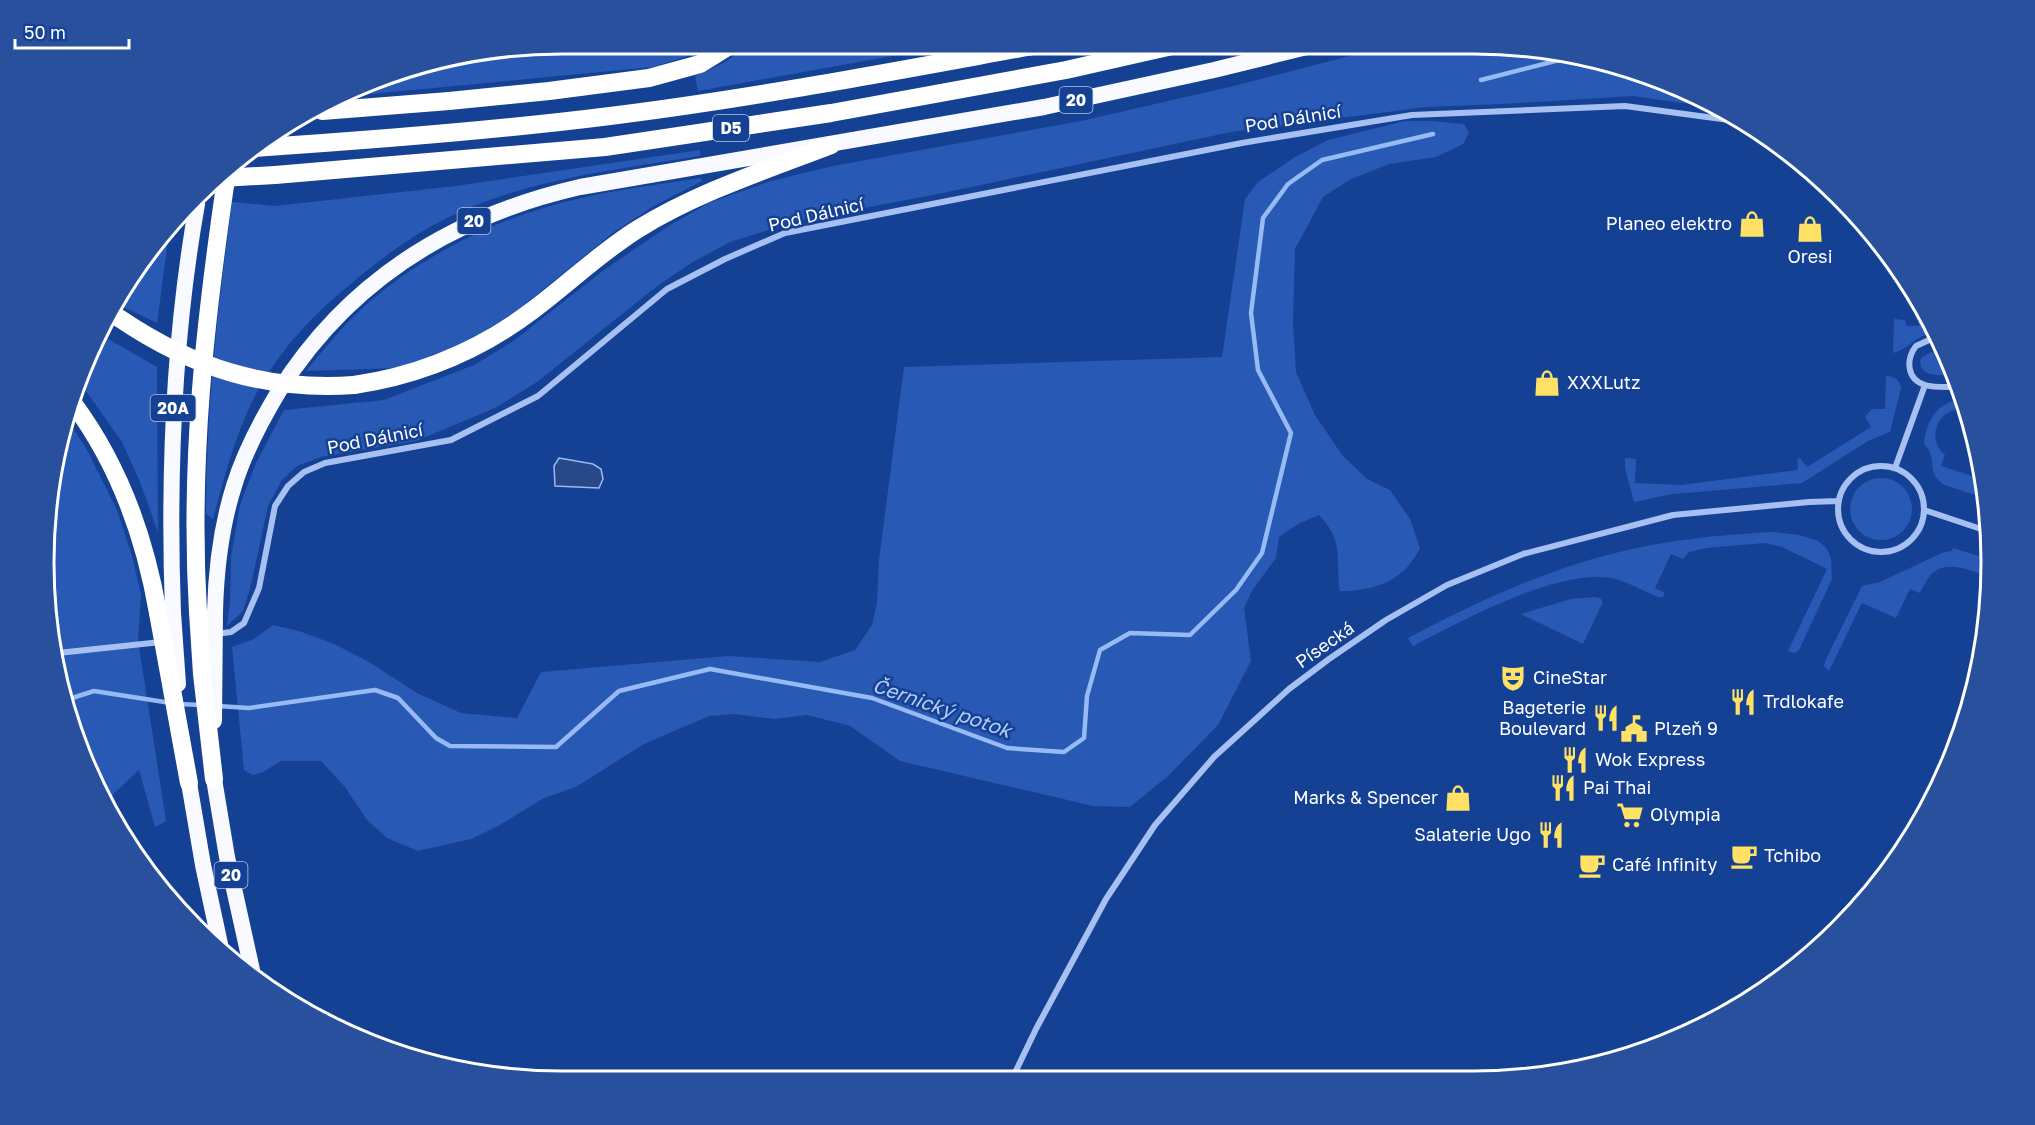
<svg xmlns="http://www.w3.org/2000/svg" width="2035" height="1125" viewBox="0 0 2035 1125" font-family="'Golos Text',sans-serif">
<style>
.green{fill:#2859b4}
.water{fill:#284887;stroke:#98baf4;stroke-width:1.5}
.lines{fill:none;stroke-linecap:round;stroke-linejoin:round}
.stream{stroke:#98baf4;stroke-width:4.5}
.minor{stroke:#a6c1f1;stroke-width:6}
.trunk{stroke:#f8faff;stroke-width:16}
.motorway{stroke:#fff;stroke-width:18}
.trunk-bridge{stroke:#f8faff;stroke-width:16}
.motorway-bridge{stroke:#fff;stroke-width:18}
.labels{text-anchor:middle;stroke-width:5;stroke-linejoin:round;paint-order:stroke}
.shield{fill:#154195;stroke:#b9c6df;stroke-width:1.5}
.shield-label{font-size:16px;font-weight:bold;fill:#fff}
.street-label{font-size:18px;fill:#fff;stroke:#154195}
.poi-label{font-size:18px;fill:#fff;stroke:#154195;text-anchor:start}
.water-label{font-size:20px;font-style:italic;fill:#b2ccf8;stroke:#154195}
.rim{fill:none;stroke:#fff;stroke-width:3}
</style>
<rect width="100%" height="100%" fill="#154195"/>
<path class="green" d="M562 44H710C694 56 672 61 653 67L349 96 395 71Z
M746 44H958L698 91 695 76C715 68 732 61 746 44Z
M1395 44 1506 45 1607 61 1723 109 1633 96 1502 104 1427 107 1231 132 943 193 801 220 730 242 691 263 656 287 537 382 495 408 416 441 321 457 297 466 282 480 268 506 250 589 243 611 227 626 230 601 231 558 240 505 256 463 284 410 384 400 474 365 512 342 604 270 670 225 711 202 771 181 833 166 1081 121 1238 85Z
M1405 121H1431L1464 124 1469 133 1463 144 1436 157 1389 164 1351 179 1323 197 1295 249 1293 322 1296 372 1315 415 1342 455 1367 479 1390 490 1410 519 1420 548C1404 581 1375 591 1340 591 1335 558 1345 542 1319 515L1298 524 1279 537 1276 558 1253 589 1244 608 1251 661 1218 725 1168 776 1130 807 1093 806 900 761 850 726 807 715 775 719 734 714 709 716 644 744 576 787 544 798 498 826 471 839 418 851 387 838 367 820 345 787 321 761H281L263 772 253 775 244 770 232 647 254 639 273 625 299 631 334 644 369 662 417 693 461 713 517 718 541 672 728 656 820 662 855 650 872 625 877 602 879 560 904 367 1222 357 1245 199 1258 182 1295 157 1328 140Z
M700 150V156C608 171 510 181 428 228 399 245 373 265 347 287 309 318 274 357 252 402 234 439 224 479 213 519L206 514C206 409 218 306 232 202L275 206 456 186Z
M701 178 702 181 654 206 614 232 518 310 478 335 438 355 398 368 306 371C325 348 344 324 367 304 414 262 483 226 543 208 595 192 649 186 701 178Z
M169 233 157 323 117 304 131 274Z
M1894 319 1905 320 1906 326H1919V320L1931 321 1938 334C1913 333 1913 348 1893 353Z
M103 336 157 367 158 532 140 482 122 442 81 384Z
M1931 352 1945 353 1954 376C1941 375 1916 378 1921 358Z
M1886 376C1894 376 1900 380 1901 388L1890 432 1868 441 1802 483 1673 494 1634 502 1625 468V458L1636 459 1635 483 1681 485 1798 470 1797 459 1800 458 1807 467 1871 427 1865 417 1872 409H1885Z
M1963 400 1967 410C1940 404 1924 438 1945 455L1941 466 1982 479 1985 498 1944 485C1928 472 1935 467 1930 453 1929 449 1926 447 1924 444 1926 421 1938 400 1963 400Z
M66 418 86 448 117 510 132 556 141 595 138 640 166 821 155 827 139 770 107 800 83 761 45 597 61 429Z
M1850 509a31 31 0 1 1 62 0a31 31 0 1 1-62 0Z
M1773 532 1799 535 1818 541 1827 549 1831 559 1832 579 1799 650 1795 653 1788 651 1827 569 1782 547 1764 543 1706 548 1689 552 1683 559 1671 554 1655 588 1665 593 1663 597H1658C1643 591 1627 581 1611 578 1555 569 1463 621 1413 646L1408 638C1472 604 1541 572 1611 554 1664 540 1718 535 1773 532Z
M1953 548 1989 559V577C1971 571 1945 558 1930 576 1926 581 1923 587 1920 593L1910 589 1896 618 1862 603 1829 671 1824 666 1826 659 1862 586 1880 582 1944 552 1952 551Z
M1595 597 1600 598 1603 602 1583 644 1521 614 1571 599Z"/>
<path class="water" d="M559 458 593 464 601 469 603 479 599 488 555 486 554 466Z"/>
<g class="lines">
<path class="stream" d="M1481 80 1575 56
M69 699 94 691 171 703
M179 704 201 705
M218 706 249 708 375 690 398 698 436 738 450 746 556 747 619 691 710 669 872 698 1007 748 1064 752 1084 738 1087 696 1100 650 1130 633 1190 635 1236 590 1262 553 1291 433 1258 370 1251 313 1263 218 1288 184 1322 160 1433 134"/>
<path class="minor" d="M1941 341 1929 340 1916 346C1906 359 1906 379 1925 385 1935 388 1948 387 1958 387
M1838 509a43 43 0 1 1 86 0a43 43 0 1 1-86 0Z
M1895 468 1925 385
M1924 510 1990 532
M216 634 231 632 244 623 259 588 275 506 288 486 304 472 325 463 451 440 538 396 667 289 725 259 785 233 1242 143 1412 115 1625 106 1744 122
M58 653 161 642
M1012 1079 1036 1029 1106 899 1155 825 1214 757 1289 689 1329 659 1386 620 1447 585 1523 554 1673 515 1809 502 1839 501"/>
<path class="trunk" d="M215 612C216 569 221 527 234 486 244 453 261 421 279 391 349 280 453 216 580 187L1044 107 1214 70 1319 44
M173 613C168 476 173 339 197 204
M214 779 227 857 252 970
M189 783 203 865 220 944"/>
<path class="motorway" d="M322 111 449 101 549 91 649 78 700 64 732 44
M252 148C372 140 491 131 610 116 755 98 900 70 1044 44
M275 175 605 147 831 113 1066 70 1181 44
M354 385C421 375 479 351 533 310 569 283 601 252 638 229 698 192 766 170 831 145
M73 403C119 465 145 537 158 613
M198 612C189 461 205 321 227 172"/>
<path class="trunk-bridge" d="M173 613 178 684
M214 721 215 612"/>
<path class="motorway-bridge" d="M221 178 275 175
M119 318C193 368 265 391 354 385
M198 612 202 674 214 779
M158 613 189 783"/>
</g>
<defs>
<symbol id="shop-bare" viewBox="-9 -9 18 18"><path d="M-5-2.5h2.3a2.7 3.5 0 0 1 5.4 0H5L5.5 6h-11ZM-1.5-2.5h3a1.5 2.3 0 0 0-3 0Z" fill="#ffe166" stroke="#154195" stroke-width="2.5" paint-order="stroke"/></symbol>
<symbol id="theatre-bare" viewBox="-9 -9 18 18"><path d="M-5-5.5Q0-4 5-5.5V0Q5 5 0 6Q-5 5-5 0ZM-3.3-2.5H-1v1.5H-3.3ZM1-2.5H3.3v1.5H1ZM-2.8 1Q0 5.5 2.8 1Z" fill="#ffe166" stroke="#154195" stroke-width="2.5" paint-order="stroke"/></symbol>
<symbol id="restaurant-bare" viewBox="-9 -9 18 18"><path d="M-5-6h1v4h1v-4h1v4h1v-4h1v5L-1.5 .5V6h-2V.5L-5-1ZM5-6V6H3V1.5H1.5Q1.5-4 5-6Z" fill="#ffe166" stroke="#154195" stroke-width="2.5" paint-order="stroke"/></symbol>
<symbol id="civic-bare" viewBox="-9 -9 18 18"><path d="M-.6-6.5H3V-4.5H.6V-3L4-1V1h2V6H-6V1h2V-1L-.6-3ZM-1.2 2.5V6h2.4V2.5Z" fill="#ffe166" stroke="#154195" stroke-width="2.5" paint-order="stroke"/></symbol>
<symbol id="supermarket-bare" viewBox="-9 -9 18 18"><path d="M-6-5.5h2.5l.6 2H6L4.5 2H-2.5L-4.4-4H-6ZM-1.5 3.2a1.3 1.3 0 1 0 .1 0ZM3 3.2a1.3 1.3 0 1 0 .1 0Z" fill="#ffe166" stroke="#154195" stroke-width="2.5" paint-order="stroke"/></symbol>
<symbol id="cafe-bare" viewBox="-9 -9 18 18"><path d="M-5.5-4.5H6V0H3Q3 3.5 0 3.5H-2.5Q-5.5 3.5-5.5 0ZM3-3.2v2h1.7v-2ZM-6 4.5H4V6H-6Z" fill="#ffe166" stroke="#154195" stroke-width="2.5" paint-order="stroke"/></symbol>
</defs>
<g fill-rule="evenodd">
<use href="#shop-bare" x="1733" y="205" width="38" height="38"/>
<use href="#shop-bare" x="1791" y="210" width="38" height="38"/>
<use href="#shop-bare" x="1528" y="364" width="38" height="38"/>
<use href="#theatre-bare" x="1494" y="659" width="38" height="38"/>
<use href="#restaurant-bare" x="1724" y="683" width="38" height="38"/>
<use href="#restaurant-bare" x="1587" y="699" width="38" height="38"/>
<use href="#civic-bare" x="1615" y="710" width="38" height="38"/>
<use href="#restaurant-bare" x="1556" y="741" width="38" height="38"/>
<use href="#restaurant-bare" x="1544" y="769" width="38" height="38"/>
<use href="#shop-bare" x="1439" y="779" width="38" height="38"/>
<use href="#supermarket-bare" x="1611" y="796" width="38" height="38"/>
<use href="#restaurant-bare" x="1532" y="816" width="38" height="38"/>
<use href="#cafe-bare" x="1725" y="837" width="38" height="38"/>
<use href="#cafe-bare" x="1573" y="846" width="38" height="38"/>
</g>
<g class="labels">
<g class="shield">
<rect x="1059.5" y="87" width="33" height="26" rx="4.5"/>
<rect x="713" y="115" width="36" height="26" rx="4.5"/>
<rect x="457.5" y="208" width="33" height="26" rx="4.5"/>
<rect x="150.5" y="395" width="45" height="26" rx="4.5"/>
<rect x="214.5" y="862" width="33" height="26" rx="4.5"/>
</g>
<g class="shield-label">
<text x="1076" y="106">20</text>
<text x="731" y="134">D5</text>
<text x="474" y="227">20</text>
<text x="173" y="414">20A</text>
<text x="231" y="881">20</text>
</g>
<g class="street-label">
<text transform="translate(1293 119) rotate(-9)" y="6">Pod Dálnicí</text>
<text transform="translate(816 215) rotate(-13)" y="6">Pod Dálnicí</text>
<text transform="translate(375 439) rotate(-11)" y="6">Pod Dálnicí</text>
<text transform="translate(1325 645) rotate(-35)" y="6">Písecká</text>
</g>
<g class="poi-label">
<text x="1732" y="230" text-anchor="end">Planeo elektro</text>
<text x="1810" y="263" text-anchor="middle">Oresi</text>
<text x="1567" y="389">XXXLutz</text>
<text x="1533" y="684">CineStar</text>
<text x="1763" y="708">Trdlokafe</text>
<text x="1586" y="714" text-anchor="end">Bageterie<tspan x="1586" dy="21">Boulevard</tspan></text>
<text x="1654" y="735">Plzeň 9</text>
<text x="1595" y="766">Wok Express</text>
<text x="1583" y="794">Pai Thai</text>
<text x="1438" y="804" text-anchor="end">Marks &amp; Spencer</text>
<text x="1650" y="821">Olympia</text>
<text x="1531" y="841" text-anchor="end">Salaterie Ugo</text>
<text x="1764" y="862">Tchibo</text>
<text x="1612" y="871">Café Infinity</text>
</g>
<g class="water-label">
<text transform="translate(942 708) rotate(19)" y="7">Černický potok</text>
</g>
</g>
<path d="M0 0H2035V1125H0ZM562 54H1473A508 508 0 0 1 1981 562V563A508 508 0 0 1 1473 1071H562A508 508 0 0 1 54 563V562A508 508 0 0 1 562 54Z" fill="#28509d" fill-rule="evenodd"/>
<path class="rim" d="M562 54H1473A508 508 0 0 1 1981 562V563A508 508 0 0 1 1473 1071H562A508 508 0 0 1 54 563V562A508 508 0 0 1 562 54Z"/>
<path d="M15 39v9h114v-9" fill="none" stroke="#ffffff" stroke-width="3"/>
<text x="24" y="39" font-size="18" fill="#ffffff" stroke="#154195" stroke-width="4.5" paint-order="stroke">50 m</text>
</svg>
